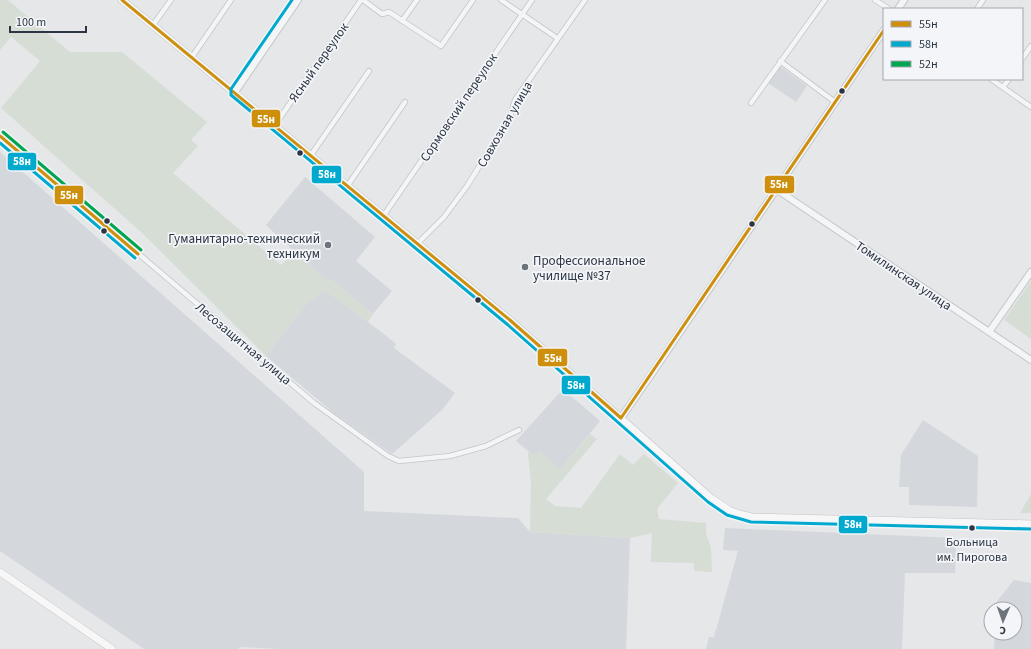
<svg xmlns="http://www.w3.org/2000/svg" width="1031" height="649" viewBox="0 0 1031 649" font-family="'Source Sans 3',sans-serif">
<style>
.built{fill:#d4d7dc}
.green{fill:#d6ddd5}
.lines{fill:none;stroke-linecap:round;stroke-linejoin:round}
.minor-casing{stroke:#c3c5c7;stroke-width:6}
.tertiary-casing{stroke:#c3c5c7;stroke-width:8}
.secondary-casing{stroke:#c3c5c7;stroke-width:8}
.minor{stroke:#f4f5f6;stroke-width:4.5}
.tertiary{stroke:#f4f5f6;stroke-width:6}
.secondary{stroke:#f7f7f8;stroke-width:7}
.bus-1-casing{stroke:#f3f5f8;stroke-width:6}
.bus-2-casing{stroke:#f3f5f8;stroke-width:6}
.bus-3-casing{stroke:#f3f5f8;stroke-width:6}
.bus-1{stroke:#ce8f0d;stroke-width:3}
.bus-2{stroke:#00a9ce;stroke-width:3}
.bus-3{stroke:#00a651;stroke-width:3}
.bus-dot{fill:#2c3543;stroke:#f3f5f8;stroke-width:1.5}
.poi-dot{fill:#6d737d;stroke:#f3f5f8;stroke-width:1.5}
.labels{text-anchor:middle;stroke-width:3.5;stroke-linejoin:round;paint-order:stroke}
.bus-label{font-size:12px;fill:#2c3543;stroke:#f3f5f8}
.street-label{font-size:13px;fill:#2c3543;stroke:#f3f5f8}
.poi-label{font-size:13px;fill:#2c3543;stroke:#f3f5f8;text-anchor:end}
.line-badge{stroke:#f3f5f8;stroke-width:1.5}
.badge-label{font-size:11px;text-anchor:middle;font-weight:bold;fill:#fff}
</style>
<rect width="100%" height="100%" fill="#e5e7e9"/>
<path class="built" d="M780 66 807 86 796 102 768 83Z
M0 152 364 472V511L518 518 530 532 630 538 626 649H279L241 647 238 649H144L0 551Z
M305 177 375 237 356 261 392 291 373 314 330 279 325 280 266 225Z
M325 290 384 334 396 344 394 348 455 393 442 410 392 454 335 414 266 356 306 304Z
M563 389 600 421 560 470 539 451 534 456 516 441Z
M923 420 978 456 977 507 909 505V487H899L901 455Z
M725 528 956 538 955 573H905L902 649H706L709 637H714L715 631 716 630 738 551 723 550Z
M1014 580 1031 583V649H994L995 633H1015V609H996L997 601Z"/>
<path class="green" d="M0 0H8L70 52H122L207 122 191 140 198 146 173 173 281 265 294 252 325 280 330 279 373 314 368 322 325 291 306 304 266 356 141 232 1 108 40 61 11 37 0 50Z
M1031 281V339L1004 320Z
M590 434 597 439 546 499 555 506 581 508 620 454 633 465 644 454 678 483 657 509 659 519 706 523V533L711 549 712 572 694 571V563L651 562 652 533 630 538 530 532 531 481 528 454 529 452 534 456 539 450 560 470Z
M1031 494V513H1020Z"/>
<g class="lines">
<defs>
<path id="minor" d="M363 0 382 14 389 12 441 46 473 0
M501 0 557 38
M875 0 889 9
M977 9 983 0
M402 21 417 0
M153 25 171 0
M192 57 231 0
M1022 59 1031 46
M780 61 835 102
M991 79 1031 107
M1003 87 1009 79
M751 103 825 0
M275 125 361 0
M0 136 314 403 388 456 399 461 450 456 486 446 519 430
M311 155 369 71
M348 185 405 102
M384 215 532 0
M418 243 444 217 467 186 509 119 515 100 585 0"/>
<path id="tertiary" d="M898 9 904 0
M235 92 298 0
M776 189 1031 360
M989 332 1031 272
M621 418 653 372 884 30"/>
<path id="secondary" d="M122 0 511 321 711 498 729 510 739 514 752 517 1031 524
M0 572 112 649"/>
</defs>
<use href="#minor" class="minor-casing"/>
<use href="#tertiary" class="tertiary-casing"/>
<use href="#secondary" class="secondary-casing"/>
<use href="#minor" class="minor"/>
<use href="#tertiary" class="tertiary"/>
<use href="#secondary" class="secondary"/>
<defs>
<path id="bus-1" d="M122 0 511 321 621 418 884 30
M0 136 138 254"/>
<path id="bus-2" d="M292 0 231 89V95L508 325 708 502 727 515 751 522 1031 529
M0 143 135 258"/>
<path id="bus-3" d="M3 132 141 250"/>
</defs>
<use href="#bus-1" class="bus-1-casing"/>
<use href="#bus-2" class="bus-2-casing"/>
<use href="#bus-3" class="bus-3-casing"/>
<use href="#bus-1" class="bus-1"/>
<use href="#bus-2" class="bus-2"/>
<use href="#bus-3" class="bus-3"/>
</g>
<g class="bus-dot">
<circle cx="842" cy="91" r="3.5"/>
<circle cx="300" cy="153" r="3.5"/>
<circle cx="107" cy="221" r="3.5"/>
<circle cx="752" cy="224" r="3.5"/>
<circle cx="104" cy="231" r="3.5"/>
<circle cx="478" cy="300" r="3.5"/>
<circle cx="972" cy="528" r="3.5"/>
</g>
<g class="poi-dot">
<circle cx="328" cy="245" r="4"/>
<circle cx="525" cy="267" r="4"/>
</g>
<g class="labels">
<g class="bus-label">
<text x="972" y="546">Больница<tspan x="972" dy="15">им. Пирогова</tspan></text>
</g>
<g class="street-label">
<text transform="translate(318 62) rotate(-55)" y="5">Ясный переулок</text>
<text transform="translate(458 107) rotate(-56)" y="5">Сормовский переулок</text>
<text transform="translate(504 124) rotate(-60)" y="5">Совхозная улица</text>
<text transform="translate(904 275) rotate(34)" y="5">Томилинская улица</text>
<text transform="translate(244 343) rotate(40)" y="5">Лесозащитная улица</text>
</g>
<g class="poi-label">
<text x="320" y="243">Гуманитарно-технический<tspan x="320" dy="15">техникум</tspan></text>
<text x="533" y="265" text-anchor="start">Профессиональное<tspan x="533" dy="15">училище №37</tspan></text>
</g>
</g>
<g class="line-badge">
<rect x="251" y="109" width="30" height="19" rx="4" fill="#ce8f0d"/>
<rect x="7" y="152" width="30" height="19" rx="4" fill="#00a9ce"/>
<rect x="311" y="165" width="31" height="19" rx="4" fill="#00a9ce"/>
<rect x="764" y="175" width="31" height="19" rx="4" fill="#ce8f0d"/>
<rect x="54" y="185" width="30" height="20" rx="4" fill="#ce8f0d"/>
<rect x="537" y="348" width="31" height="19" rx="4" fill="#ce8f0d"/>
<rect x="561" y="375" width="30" height="20" rx="4" fill="#00a9ce"/>
<rect x="838" y="515" width="30" height="19" rx="4" fill="#00a9ce"/>
</g>
<g class="badge-label">
<text x="266" y="123">55н</text>
<text x="22" y="165">58н</text>
<text x="327" y="178">58н</text>
<text x="779" y="188">55н</text>
<text x="69" y="199">55н</text>
<text x="553" y="362">55н</text>
<text x="576" y="389">58н</text>
<text x="853" y="528">58н</text>
</g>
<rect x="883" y="8" width="140" height="72" fill="#f3f5f8" stroke="#a3a8b0"/>
<rect x="891" y="21" width="20" height="6" fill="#ce8f0d" stroke="#a3a8b0"/>
<text x="919" y="28" font-size="12" fill="#2c3543">55н</text>
<rect x="891" y="41" width="20" height="6" fill="#00a9ce" stroke="#a3a8b0"/>
<text x="919" y="48" font-size="12" fill="#2c3543">58н</text>
<rect x="891" y="61" width="20" height="6" fill="#00a651" stroke="#a3a8b0"/>
<text x="919" y="68" font-size="12" fill="#2c3543">52н</text>
<g transform="translate(1003 621) rotate(182)"><circle r="19" fill="#f3f5f8" stroke="#a3a8b0"/>
<path d="M0-3L7 15L0 10L-7 15Z" fill="#6d737d"/>
<text y="-6" font-size="11" font-weight="bold" text-anchor="middle" fill="#2c3543">С</text>
</g>
<path d="M10 26v6h76v-6" fill="none" stroke="#2c3543" stroke-width="2"/>
<text x="16" y="26" font-size="12" fill="#2c3543" stroke="#f3f5f8" stroke-width="3" paint-order="stroke">100 m</text>
</svg>
